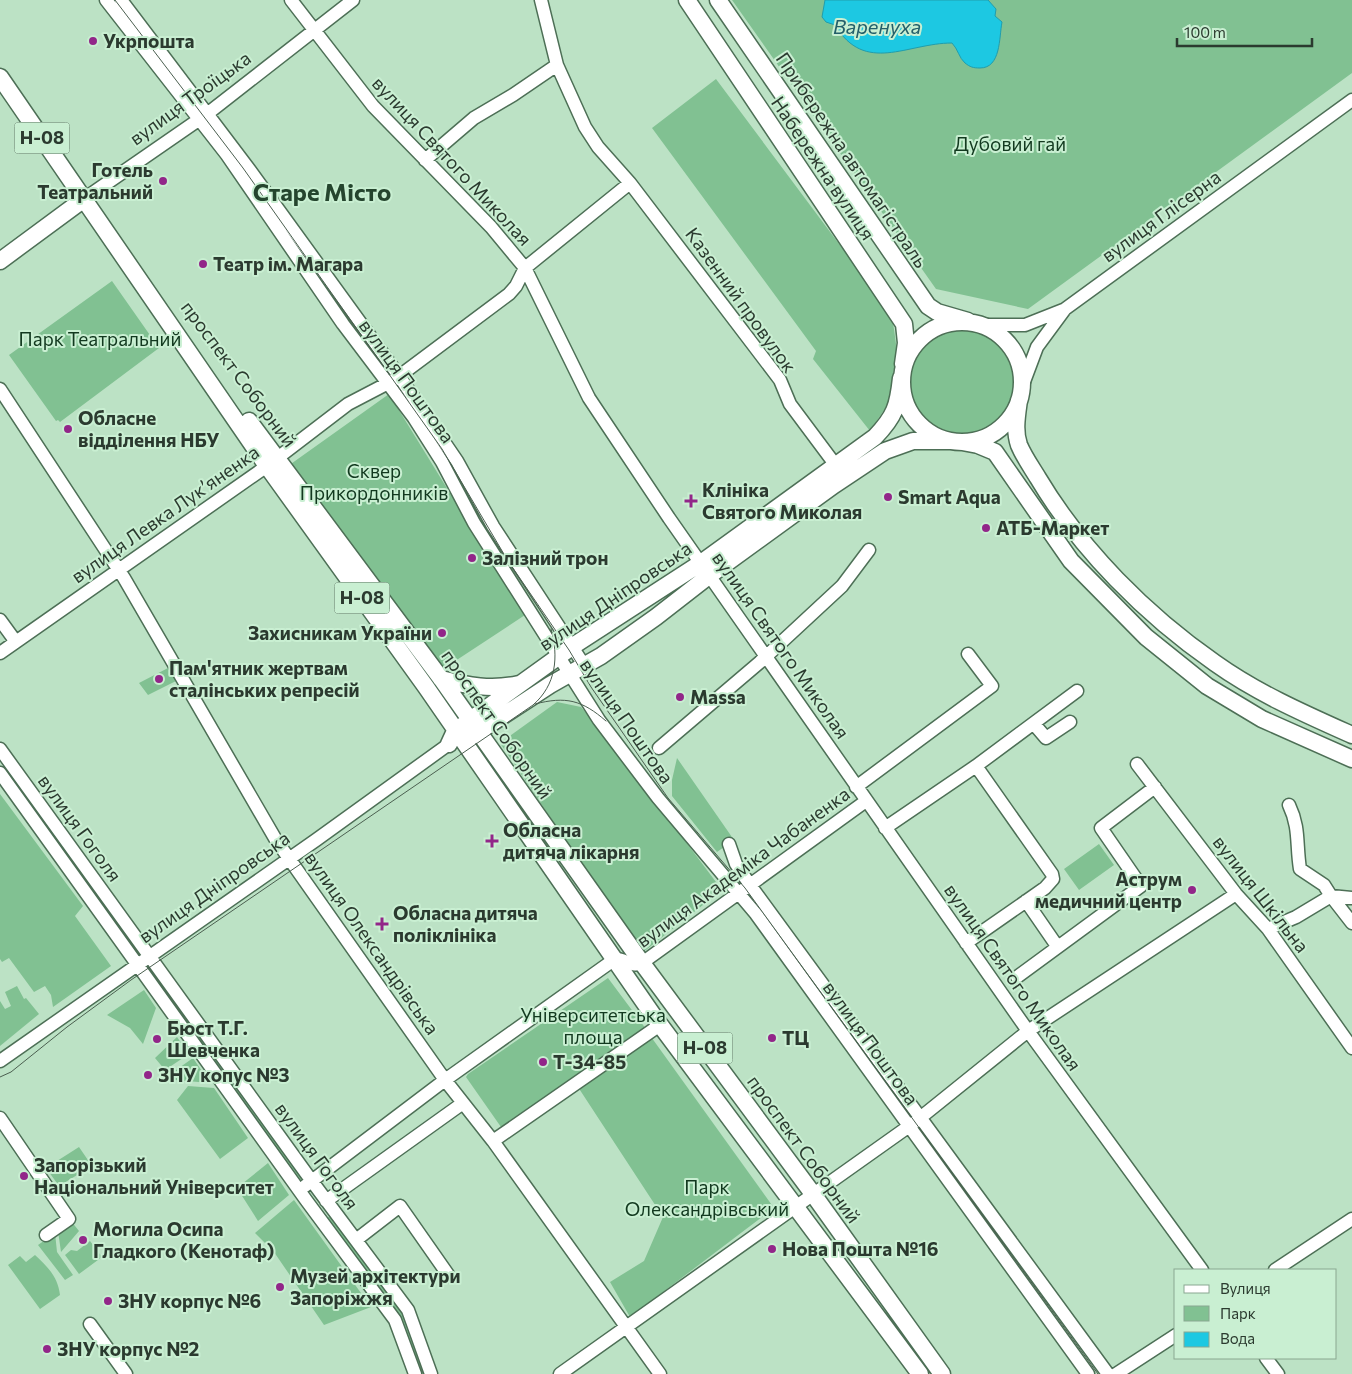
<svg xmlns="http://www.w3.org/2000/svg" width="1352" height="1374" viewBox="0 0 1352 1374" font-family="Commissioner,sans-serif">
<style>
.green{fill:#81c192}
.water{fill:#1dc8e2;stroke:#219dac}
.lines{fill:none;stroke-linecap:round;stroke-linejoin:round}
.minor-casing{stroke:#4d6f56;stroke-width:15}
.major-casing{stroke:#4d6f56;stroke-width:19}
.minor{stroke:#fff;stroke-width:12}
.major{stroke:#fff;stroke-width:16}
.tram{stroke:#4b5f50;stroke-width:1}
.poi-dot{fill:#922689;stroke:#c9efd2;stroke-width:2}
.labels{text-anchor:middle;stroke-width:4;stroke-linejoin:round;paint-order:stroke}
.shield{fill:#c9efd2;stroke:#5a7060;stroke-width:1}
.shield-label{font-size:18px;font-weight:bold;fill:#2b3a2f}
.poi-label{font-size:19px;font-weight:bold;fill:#2b3a2f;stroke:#c9efd2;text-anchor:start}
.street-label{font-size:19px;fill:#2b3a2f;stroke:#c9efd2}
.park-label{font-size:19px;fill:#12391f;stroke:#c9efd2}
.water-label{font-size:20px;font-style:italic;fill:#235f6a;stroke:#c9efd2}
.district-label{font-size:24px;font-weight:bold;fill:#25452e;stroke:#c9efd2}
</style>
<rect width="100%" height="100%" fill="#bce2c5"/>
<path class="green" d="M732 0H1352V73L1028 309 936 289Z
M716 79 892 315 897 351 888 404 870 431 813 359 816 351 652 128Z
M112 281 159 348 60 422 58 420 56 421 9 355Z
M910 382a53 53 0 1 1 106 0a53 53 0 1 1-106 0Z
M389 394 525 615 443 669 288 466Z
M168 668 176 681 148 695 139 683Z
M557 702 581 707 607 737 722 890 642 953 500 743Z
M677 758 734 840 717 852 672 796V780Z
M0 794 83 906 75 916 111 966 53 1007 51 995 45 986 34 992 9 958 2 962 0 959Z
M1099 844 1114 865 1079 890 1064 869Z
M608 978 646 1029 501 1127 466 1077 468 1074Z
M162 984 306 1179 300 1183 157 988Z
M17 986 24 999 26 998 39 1014 0 1046V1001L5 1009 11 1006 5 992Z
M144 990 156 1008 143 1044 130 1028 107 1015Z
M649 1034 774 1208 630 1317 610 1282 644 1261 663 1217 576 1084Z
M177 1037 189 1054 165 1070 155 1058Z
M193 1058 210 1083 175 1080 169 1075Z
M188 1086 214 1088 248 1138 220 1159 177 1100Z
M79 1147 92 1166 59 1186 46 1168Z
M268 1163 289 1195 258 1221 237 1188Z
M294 1200 371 1307 324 1325 274 1252 255 1233Z
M331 1215 404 1314 426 1374H419L398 1317 326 1219Z
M71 1221 79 1231 61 1252 58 1231Z
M55 1233 57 1252 73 1275 65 1280 38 1245Z
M90 1241 102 1257 79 1274 65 1255 71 1250 77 1251Z
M35 1255C48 1267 58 1277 60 1295L40 1309 8 1265 20 1256 26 1262Z"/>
<path class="water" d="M825 0H988L996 9 995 16 1002 22C999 38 1001 68 980 68 973 68 970 67 965 63 959 58 958 49 952 43 907 43 865 75 835 25L826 22 822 17Z"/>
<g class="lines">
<defs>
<path id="minor" d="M106 0 227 155 343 324 414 418 442 462 474 523 599 720 658 798 756 914 1088 1374
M121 0 249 169 399 376 457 461 493 526 584 665
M291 0 373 106 491 227 525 268 589 398 669 518 1028 1031 1202 1270
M541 0 557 65 585 127 598 147 630 183 780 380 790 404 840 471
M425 160 474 118 513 95 557 65
M84 199 207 114 353 0
M982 325H1025L1063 310
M1022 387 1037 347 1065 309 1352 100
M0 389 124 578 276 840 445 1080 493 1141 660 1374
M0 620 16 642
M0 653 267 466 348 404 394 380 509 294 516 286 525 268 630 183
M1034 724 1046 738 1070 722
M659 748 760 662 842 586 869 550
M0 749 311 1180 408 1310 431 1374
M1137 764 1236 894 1268 929 1352 1048
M0 773 306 1200 395 1320 415 1374
M856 787 992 686 968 654
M885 828 976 766 1077 691
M729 844 736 864 750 885 1108 1374
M1352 898 1331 896 1352 923
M1026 901 1057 946
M1268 929 1296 917 1331 896 1324 885 1300 869C1296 844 1300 828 1289 805
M966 943 1045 888 1053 879 1052 874 976 766
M1017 977 1141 886 1101 828 1155 787
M0 1061 316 840 449 744
M0 1118 69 1219 46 1235
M493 1141 660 1025
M305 1186 445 1080 615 959C625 958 631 968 642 963L866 801
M326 1201 463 1103
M356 1240 400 1206 449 1276
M1275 1270 1352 1219
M90 1324 126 1374
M1266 1358 1278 1374
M560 1374 915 1122 1028 1031 1236 894
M1116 1374 1176 1335"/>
<path id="major" d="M687 0 904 324 906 343 903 364
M718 0 928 306 937 312 968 321
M0 77 267 466 426 687 655 1018 920 1374
M0 261 84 199
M902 382a60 60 0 1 1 120 0a60 60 0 1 1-120 0Z
M1019 400C1017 415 1014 431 1019 445 1024 457 1032 468 1038 478 1081 550 1146 615 1215 663 1257 693 1305 714 1352 735
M249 421 442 680 642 963 813 1194 942 1374
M962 442 978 445 995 452 1071 561 1146 637 1207 686 1262 719 1352 759
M441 679C468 686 492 690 519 684
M469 738 550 685 601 656 656 617 710 575 834 485 885 451 913 441H948
M449 744 455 731 576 644 701 563 875 437C895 416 898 406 901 378"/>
</defs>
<use href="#minor" class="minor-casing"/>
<use href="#major" class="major-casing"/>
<use href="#minor" class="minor"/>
<use href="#major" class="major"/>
<path class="tram" d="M115 0 243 168 442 449 508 561 569 650 591 687 668 798 745 888 1098 1374
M535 704C566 696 582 700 606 721
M0 1077 11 1072 67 1027 131 980 533 705C556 685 559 657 551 629"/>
</g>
<g class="poi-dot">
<circle cx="93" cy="41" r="5"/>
<circle cx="163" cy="181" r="5"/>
<circle cx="203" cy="264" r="5"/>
<circle cx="68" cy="429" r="5"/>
<circle cx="888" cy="497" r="5"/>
<path d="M688.5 493.5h5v5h5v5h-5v5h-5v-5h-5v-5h5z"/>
<circle cx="986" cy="528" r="5"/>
<circle cx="472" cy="558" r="5"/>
<circle cx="442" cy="633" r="5"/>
<circle cx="159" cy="679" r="5"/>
<circle cx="680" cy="697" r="5"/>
<path d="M489.5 833.5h5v5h5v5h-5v5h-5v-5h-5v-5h5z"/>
<circle cx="1192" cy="890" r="5"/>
<path d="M379.5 916.5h5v5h5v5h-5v5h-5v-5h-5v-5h5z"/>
<circle cx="772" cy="1038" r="5"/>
<circle cx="157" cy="1039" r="5"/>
<circle cx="543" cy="1062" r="5"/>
<circle cx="148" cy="1075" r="5"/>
<circle cx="24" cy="1176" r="5"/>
<circle cx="83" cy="1240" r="5"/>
<circle cx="772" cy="1249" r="5"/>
<circle cx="280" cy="1287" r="5"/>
<circle cx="108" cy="1301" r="5"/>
<circle cx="47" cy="1349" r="5"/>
</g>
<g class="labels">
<g class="shield">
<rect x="14.5" y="122.5" width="55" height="31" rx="4"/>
<rect x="334.5" y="582.5" width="55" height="31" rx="4"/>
<rect x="677.5" y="1032.5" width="55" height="31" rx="4"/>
</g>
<g class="shield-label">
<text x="42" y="144">Н-08</text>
<text x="362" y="604">Н-08</text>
<text x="705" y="1054">Н-08</text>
</g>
<g class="poi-label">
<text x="103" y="48">Укрпошта</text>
<text x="153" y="177" text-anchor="end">Готель<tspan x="153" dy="22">Театральний</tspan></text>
<text x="213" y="271">Театр ім. Магара</text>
<text x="78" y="425">Обласне<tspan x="78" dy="22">відділення НБУ</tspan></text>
<text x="702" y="497">Клініка<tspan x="702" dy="22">Святого Миколая</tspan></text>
<text x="898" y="504">Smart Aqua</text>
<text x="996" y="535">АТБ-Маркет</text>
<text x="482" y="565">Залізний трон</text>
<text x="432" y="640" text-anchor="end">Захисникам України</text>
<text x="169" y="675">Пам'ятник жертвам<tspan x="169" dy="22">сталінських репресій</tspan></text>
<text x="690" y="704">Massa</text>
<text x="503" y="837">Обласна<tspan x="503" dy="22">дитяча лікарня</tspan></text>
<text x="1182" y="886" text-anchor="end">Аструм<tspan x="1182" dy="22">медичний центр</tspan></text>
<text x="393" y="920">Обласна дитяча<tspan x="393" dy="22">поліклініка</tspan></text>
<text x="167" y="1035">Бюст Т.Г.<tspan x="167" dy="22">Шевченка</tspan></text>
<text x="782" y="1045">ТЦ</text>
<text x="553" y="1069">Т-34-85</text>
<text x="158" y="1082">ЗНУ копус №3</text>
<text x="34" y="1172">Запорізький<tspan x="34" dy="22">Національний Університет</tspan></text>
<text x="93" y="1236">Могила Осипа<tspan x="93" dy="22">Гладкого (Кенотаф)</tspan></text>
<text x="782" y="1256">Нова Пошта №16</text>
<text x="290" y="1283">Музей архітектури<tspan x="290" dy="22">Запоріжжя</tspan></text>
<text x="118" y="1308">ЗНУ корпус №6</text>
<text x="57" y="1356">ЗНУ корпус №2</text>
</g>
<g class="street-label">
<text transform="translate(190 98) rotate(-36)" y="7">вулиця Троїцька</text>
<text transform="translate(852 160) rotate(56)" y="7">Прибережна автомагістраль</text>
<text transform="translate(452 161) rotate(47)" y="7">вулиця Святого Миколая</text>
<text transform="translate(823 168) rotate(56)" y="7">Набережна вулиця</text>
<text transform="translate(1161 216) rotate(-36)" y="7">вулиця Глісерна</text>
<text transform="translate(741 300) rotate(54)" y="7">Казенний провулок</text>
<text transform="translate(239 374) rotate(53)" y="7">проспект Соборний</text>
<text transform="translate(407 381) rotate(54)" y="7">вулиця Поштова</text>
<text transform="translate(165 514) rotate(-35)" y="7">вулиця Левка Лукʼяненка</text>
<text transform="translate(615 596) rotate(-34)" y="7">вулиця Дніпровська</text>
<text transform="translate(781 645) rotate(55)" y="7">вулиця Святого Миколая</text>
<text transform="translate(627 721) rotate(55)" y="7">вулиця Поштова</text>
<text transform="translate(497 724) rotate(55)" y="7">проспект Соборний</text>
<text transform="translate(80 828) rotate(54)" y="7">вулиця Гоголя</text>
<text transform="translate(743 867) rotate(-36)" y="7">вулиця Академіка Чабаненка</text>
<text transform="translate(214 887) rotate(-35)" y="7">вулиця Дніпровська</text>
<text transform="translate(1261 894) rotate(52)" y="7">вулиця Шкільна</text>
<text transform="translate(372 943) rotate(55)" y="7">вулиця Олександрівська</text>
<text transform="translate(1013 977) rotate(55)" y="7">вулиця Святого Миколая</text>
<text transform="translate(871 1043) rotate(54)" y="7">вулиця Поштова</text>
<text transform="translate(804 1149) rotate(54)" y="7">проспект Соборний</text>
<text transform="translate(317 1156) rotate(54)" y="7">вулиця Гоголя</text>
</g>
<g class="park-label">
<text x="1010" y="151">Дубовий гай</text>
<text x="100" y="346">Парк Театральний</text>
<text x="374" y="478">Сквер<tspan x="374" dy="22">Прикордонників</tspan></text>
<text x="593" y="1022">Університетська<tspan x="593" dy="22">площа</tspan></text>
<text x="707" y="1194">Парк<tspan x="707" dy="22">Олександрівський</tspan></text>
</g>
<g class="water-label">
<text x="877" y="34">Варенуха</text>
</g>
<g class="district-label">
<text x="322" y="201">Старе Місто</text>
</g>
</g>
<rect x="1174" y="1269" width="162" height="90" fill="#c9efd2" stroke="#8aa791"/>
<rect x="1184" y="1285" width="25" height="8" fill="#ffffff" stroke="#8aa791"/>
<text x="1220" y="1294" font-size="15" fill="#2b3a2f">Вулиця</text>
<rect x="1184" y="1306" width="25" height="15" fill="#81c192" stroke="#8aa791"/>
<text x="1220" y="1319" font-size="15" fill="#2b3a2f">Парк</text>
<rect x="1184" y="1332" width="25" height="15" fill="#1dc8e2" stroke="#8aa791"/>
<text x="1220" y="1344" font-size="15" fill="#2b3a2f">Вода</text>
<path d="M1177 38v8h135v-8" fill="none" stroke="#2b3a2f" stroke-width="2.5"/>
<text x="1184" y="38" font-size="15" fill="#2b3a2f" stroke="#c9efd2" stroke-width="4" paint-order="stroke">100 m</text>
</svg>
